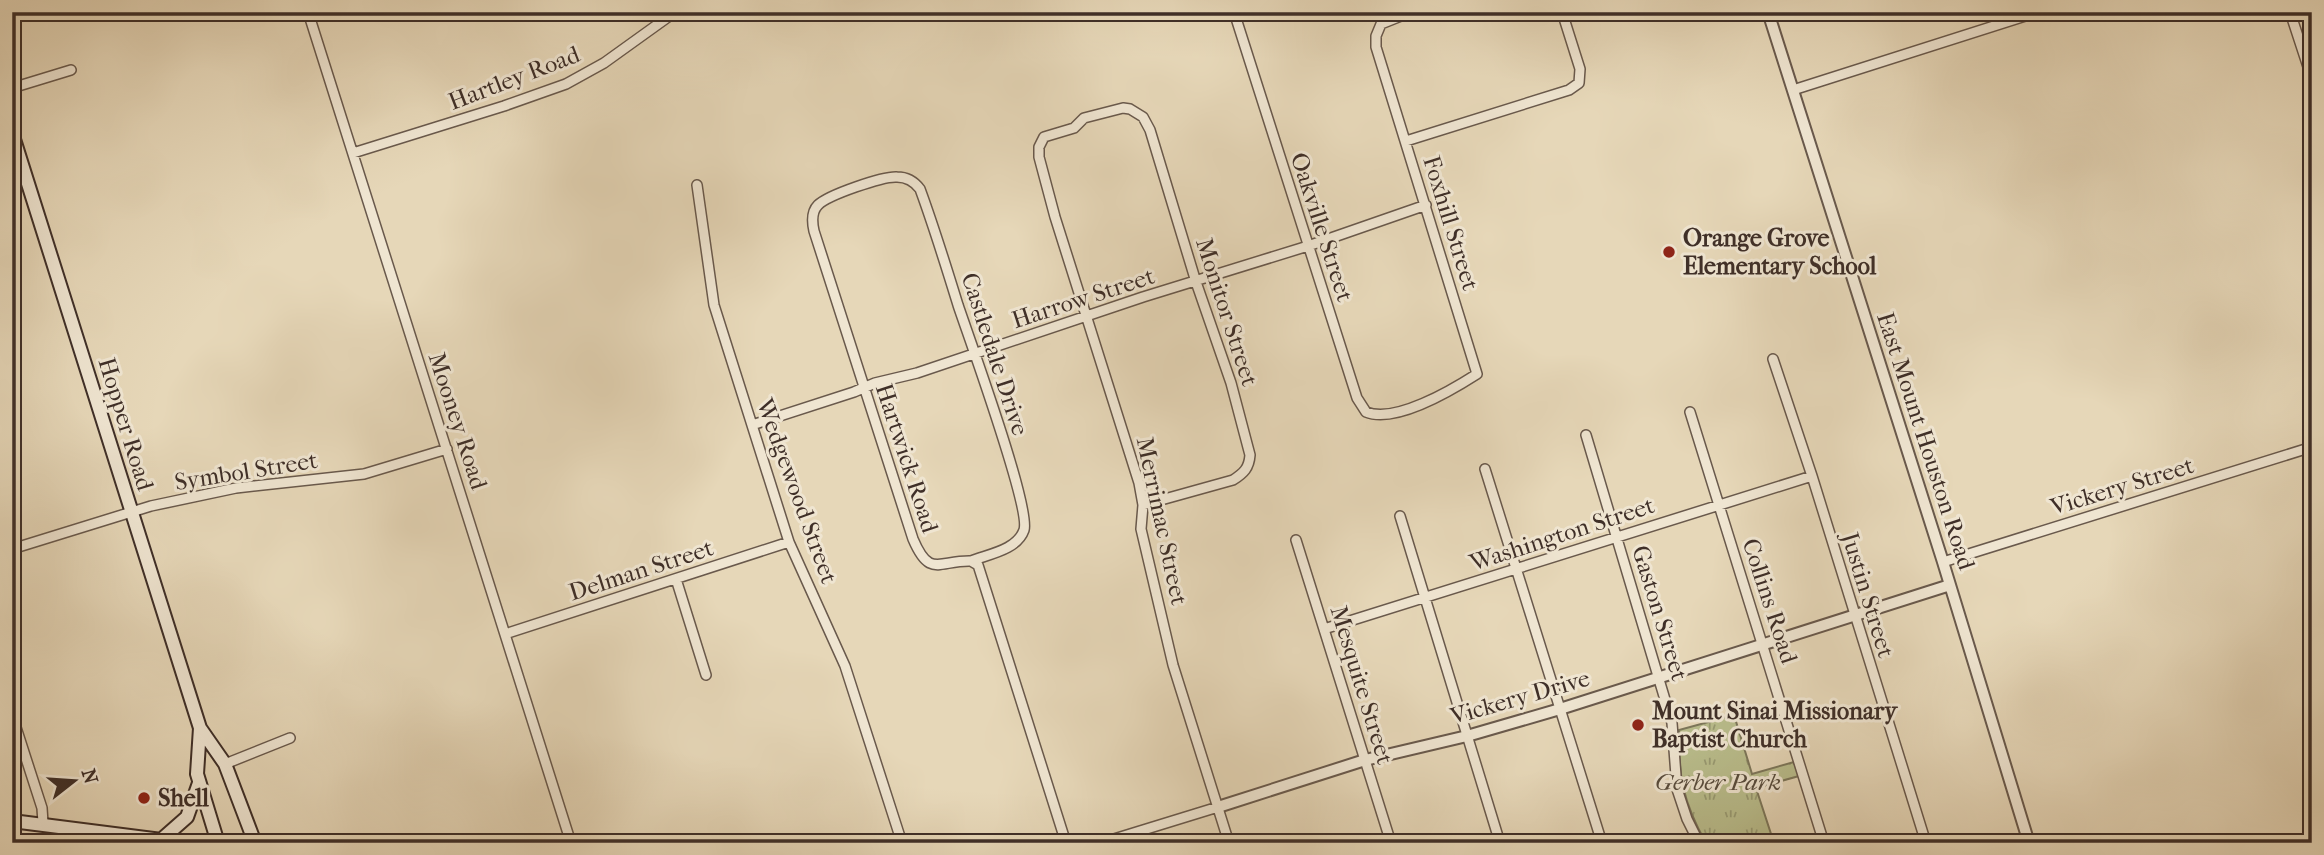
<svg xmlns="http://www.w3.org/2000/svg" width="2324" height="855" viewBox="0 0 2324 855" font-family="'IM FELL French Canon',serif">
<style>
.grass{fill:url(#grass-tufts);stroke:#7c765a;stroke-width:2}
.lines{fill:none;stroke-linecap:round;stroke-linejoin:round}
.minor-casing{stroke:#69594c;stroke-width:12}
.tertiary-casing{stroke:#69594c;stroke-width:14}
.secondary-casing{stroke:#3f2f28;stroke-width:16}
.minor{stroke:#efe5d1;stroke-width:9}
.tertiary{stroke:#efe5d1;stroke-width:10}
.secondary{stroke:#efe5d1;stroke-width:12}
.poi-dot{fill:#8f2418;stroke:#efe5d1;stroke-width:2.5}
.labels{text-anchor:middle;stroke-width:6;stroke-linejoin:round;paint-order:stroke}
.street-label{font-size:24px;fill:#3f2f28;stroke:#efe5d1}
.poi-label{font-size:24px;font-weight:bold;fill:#3f2f28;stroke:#efe5d1;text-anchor:start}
.park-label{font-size:24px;font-style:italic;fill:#574b3c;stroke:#efe5d1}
</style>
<defs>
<pattern id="grass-tufts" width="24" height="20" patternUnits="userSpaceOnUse" patternTransform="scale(1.75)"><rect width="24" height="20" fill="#b9bd8c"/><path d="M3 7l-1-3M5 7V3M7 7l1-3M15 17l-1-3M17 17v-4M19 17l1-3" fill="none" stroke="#989a72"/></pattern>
</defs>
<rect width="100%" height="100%" fill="#e6d7b8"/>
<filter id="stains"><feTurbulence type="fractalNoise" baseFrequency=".00286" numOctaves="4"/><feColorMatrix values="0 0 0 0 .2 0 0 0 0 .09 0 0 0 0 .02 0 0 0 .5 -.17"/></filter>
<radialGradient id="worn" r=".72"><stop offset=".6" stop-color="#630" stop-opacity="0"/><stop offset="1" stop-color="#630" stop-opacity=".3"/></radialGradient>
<path class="grass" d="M1734 715 1752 774 1794 762 1799 776 1756 788 1774 843H1706C1683 802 1678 776 1679 730Z"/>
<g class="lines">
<defs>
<path id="minor" d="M308 12 571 843
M1234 12 1357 398 1366 412C1395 424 1452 390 1477 374L1376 47V36L1381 24 1411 12
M2290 12 2312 79
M12 88 71 70
M1793 90 2038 12
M1406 141 1569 90 1579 83 1580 69 1562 12
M353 153 504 106 566 84 604 63 675 12
M697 185 714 305 789 542 845 666 902 843
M1773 359 1812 476 1926 843
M1690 412 1824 843
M752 425 854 392 875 383 917 373 1143 297 1308 246 1426 205
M1586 435 1672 723 1677 789 1687 819 1699 843
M1485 469 1602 843
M1143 505 1233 480C1244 473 1249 468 1250 455L1231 383 1196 282 1150 130 1143 117 1130 109 1123 108 1084 118 1074 128 1044 137 1039 147V157L1055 217 1139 483 1143 505 1141 529 1173 665 1229 843
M1400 516 1500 843
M1296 540 1391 843
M12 549 151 506 236 488 364 474 447 449
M971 561C989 554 1017 550 1024 530 1031 508 969 338 958 305 946 266 934 227 920 189 914 181 907 177 897 177 883 176 828 195 818 205 811 212 812 222 814 231L913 539C930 579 939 560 971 561L978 565 1066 843
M1943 562 2312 447
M676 579 706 675
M1324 629 1812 476
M505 634 789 542
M12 715 42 808 43 823
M225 764 290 738
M1101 843 1218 807"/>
<path id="tertiary" d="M1768 12 1943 562 2029 843
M1218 807 1365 760 1467 736 1560 709 1950 585"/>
<path id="secondary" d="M12 133 200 728 225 764 255 843
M200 728 197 774 218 843
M12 821 185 843
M162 839 187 817 199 783"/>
</defs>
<use href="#minor" class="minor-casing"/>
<use href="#tertiary" class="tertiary-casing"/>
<use href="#secondary" class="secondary-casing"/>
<use href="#minor" class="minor"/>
<use href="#tertiary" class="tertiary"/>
<use href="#secondary" class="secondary"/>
</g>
<g class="poi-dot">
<circle cx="1669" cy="252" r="7"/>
<circle cx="1638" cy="725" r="7"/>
<circle cx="144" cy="798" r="7"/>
</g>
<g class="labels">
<g class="street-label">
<text transform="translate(514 78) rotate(-21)" y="8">Hartley Road</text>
<text transform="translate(1451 223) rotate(73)" y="8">Foxhill Street</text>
<text transform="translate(1322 227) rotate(72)" y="8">Oakville Street</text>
<text transform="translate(1083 298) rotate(-18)" y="8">Harrow Street</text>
<text transform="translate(1227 312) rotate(72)" y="8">Monitor Street</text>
<text transform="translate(995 354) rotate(72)" y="8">Castledale Drive</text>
<text transform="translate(458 421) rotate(72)" y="8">Mooney Road</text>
<text transform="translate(126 424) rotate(73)" y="8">Hopper Road</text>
<text transform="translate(1926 441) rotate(72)" y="8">East Mount Houston Road</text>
<text transform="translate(907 458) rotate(72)" y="8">Hartwick Road</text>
<text transform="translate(246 471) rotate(-9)" y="8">Symbol Street</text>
<text transform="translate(2122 486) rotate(-17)" y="8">Vickery Street</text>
<text transform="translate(797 491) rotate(70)" y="8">Wedgewood Street</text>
<text transform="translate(1162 521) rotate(78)" y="8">Merrimac Street</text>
<text transform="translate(1562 534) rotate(-18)" y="8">Washington Street</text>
<text transform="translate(641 570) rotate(-18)" y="8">Delman Street</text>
<text transform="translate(1868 595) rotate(73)" y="8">Justin Street</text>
<text transform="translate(1770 601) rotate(72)" y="8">Collins Road</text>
<text transform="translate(1660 613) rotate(73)" y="8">Gaston Street</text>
<text transform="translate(1362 685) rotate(73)" y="8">Mesquite Street</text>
<text transform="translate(1520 697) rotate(-16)" y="8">Vickery Drive</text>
</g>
<g class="poi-label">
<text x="1683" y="246">Orange Grove<tspan x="1683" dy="28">Elementary School</tspan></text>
<text x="1652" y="719">Mount Sinai Missionary<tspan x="1652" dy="28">Baptist Church</tspan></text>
<text x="158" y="806">Shell</text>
</g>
<g class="park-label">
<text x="1718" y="790">Gerber Park</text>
</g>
</g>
<rect width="2324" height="855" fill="none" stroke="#e6d7b8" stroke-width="42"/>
<rect x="14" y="14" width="2296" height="827" fill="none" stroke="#3f2f28" stroke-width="3.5"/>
<rect x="21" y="21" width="2282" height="813" fill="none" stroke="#3f2f28" stroke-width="2"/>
<g transform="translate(74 781) rotate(73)" stroke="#efe5d1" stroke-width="5" paint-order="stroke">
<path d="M0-5L12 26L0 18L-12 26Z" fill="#3f2f28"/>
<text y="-10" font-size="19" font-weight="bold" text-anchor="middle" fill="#3f2f28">N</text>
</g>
<rect width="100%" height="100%" filter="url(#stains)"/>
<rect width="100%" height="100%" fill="url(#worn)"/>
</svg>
